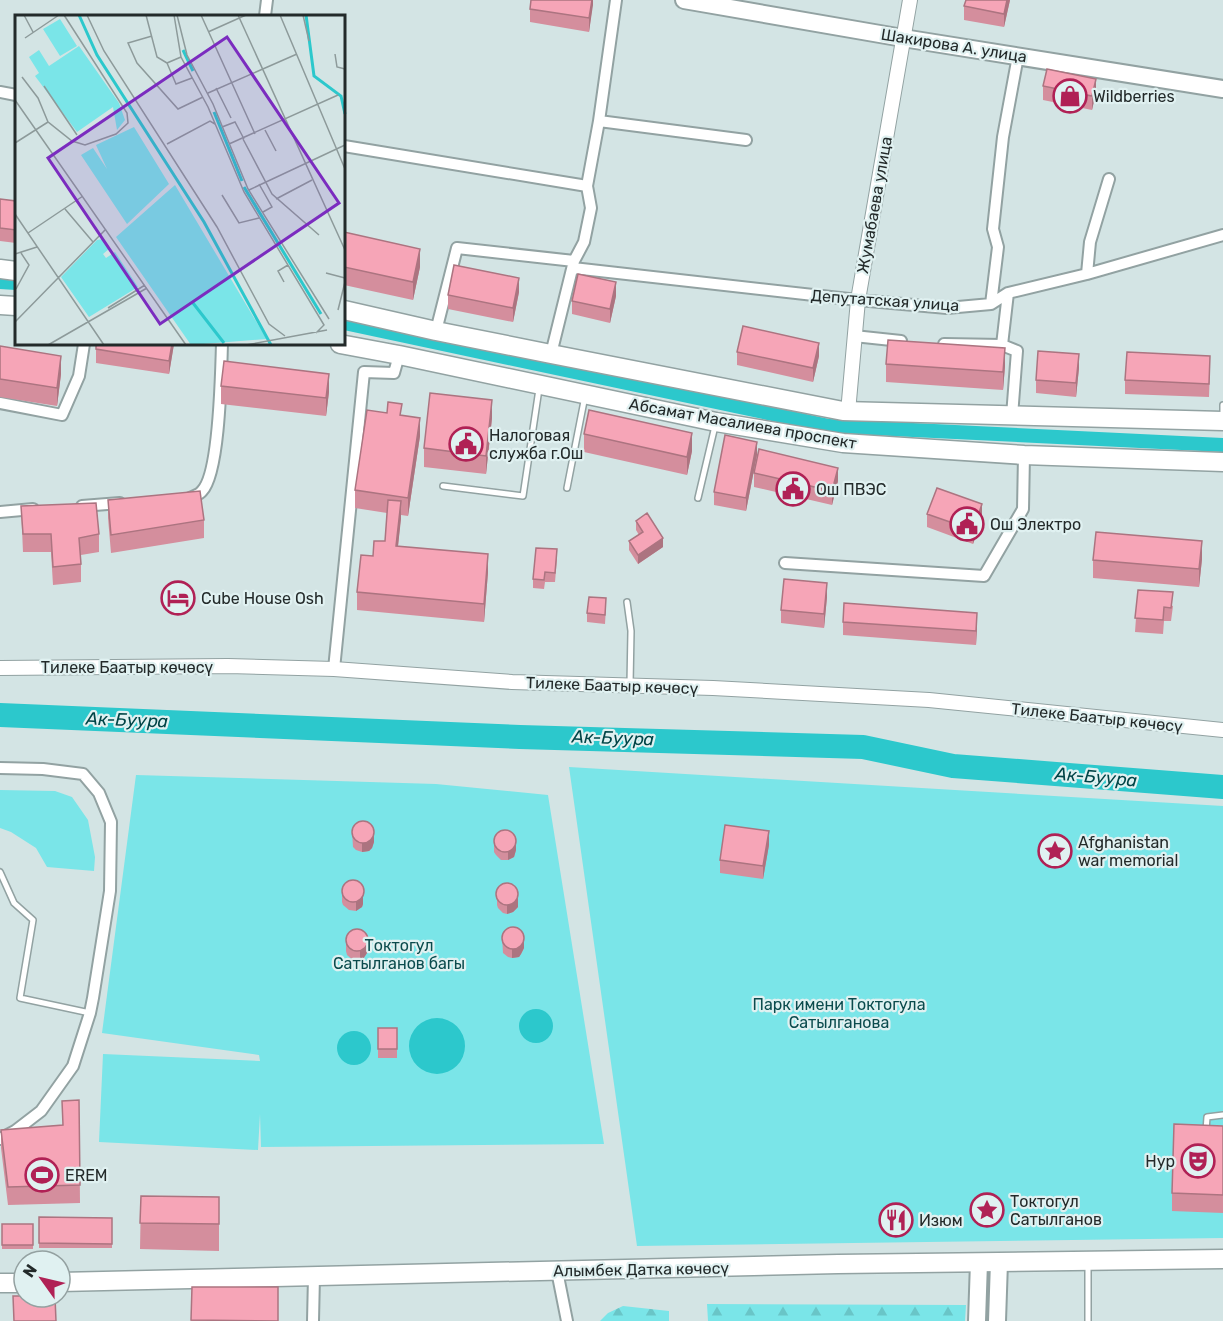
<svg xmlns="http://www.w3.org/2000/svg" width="1223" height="1321" viewBox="0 0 1223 1321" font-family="Rubik,sans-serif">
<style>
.forest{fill:url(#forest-firs)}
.park{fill:#7ae5e8}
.water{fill:#2cc8cc}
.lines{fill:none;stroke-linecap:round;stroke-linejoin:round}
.canal{stroke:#2cc8cc;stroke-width:14}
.river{stroke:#2cc8cc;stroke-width:24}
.service-casing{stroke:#92a2a2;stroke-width:8}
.minor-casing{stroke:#92a2a2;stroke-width:14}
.tertiary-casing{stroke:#92a2a2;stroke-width:16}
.secondary-casing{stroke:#92a2a2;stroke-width:20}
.primary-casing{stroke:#92a2a2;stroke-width:21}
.service{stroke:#fff;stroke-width:5}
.minor{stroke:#fff;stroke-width:10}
.tertiary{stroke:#fff;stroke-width:14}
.secondary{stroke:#fff;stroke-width:16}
.primary{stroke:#fff;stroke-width:18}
.wall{fill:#d48e9d}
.shaded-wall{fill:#ac7480}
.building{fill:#f6a5b7;stroke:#ac7480;stroke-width:1.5}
.labels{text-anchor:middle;stroke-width:4.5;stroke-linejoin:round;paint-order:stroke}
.street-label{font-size:16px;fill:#232a2a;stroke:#e0f1f1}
.poi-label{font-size:16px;fill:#232a2a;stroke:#e0f1f1;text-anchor:start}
.park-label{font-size:16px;fill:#0a4b4d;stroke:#e0f1f1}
.water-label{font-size:18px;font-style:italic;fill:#004547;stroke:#e0f1f1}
.inset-river{fill:none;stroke:#2cc8cc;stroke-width:3}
.inset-road{fill:none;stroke:#8d9a9a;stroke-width:1.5}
.view{fill:#7b2cbf;fill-opacity:0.15;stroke:#7b2cbf;stroke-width:3}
.inset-edge{fill:none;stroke:#232a2a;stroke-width:3}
</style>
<defs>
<pattern id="forest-firs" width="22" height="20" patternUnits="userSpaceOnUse" patternTransform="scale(1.5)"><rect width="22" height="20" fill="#7ae5e8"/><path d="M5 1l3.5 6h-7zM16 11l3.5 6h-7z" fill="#69c5c7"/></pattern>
</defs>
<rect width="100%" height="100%" fill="#d3e4e4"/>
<path class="forest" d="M707 1304 966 1305 965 1321H708Z
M623 1306 669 1311V1321H600L608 1313Z"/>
<path class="park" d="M569 767 1223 806V1238L637 1246Z
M136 775 436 784 548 795 604 1144 261 1147 260 1114 258 1150 99 1142 103 1054 260 1061 259 1055 102 1033Z
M0 790 55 791 72 797 88 820 95 857 94 871 47 867 36 848 11 832 0 828Z"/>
<path class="water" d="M519 1026a17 17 0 1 1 34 0a17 17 0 1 1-34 0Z
M409 1046a28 28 0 1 1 56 0a28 28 0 1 1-56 0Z
M337 1048a17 17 0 1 1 34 0a17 17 0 1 1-34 0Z"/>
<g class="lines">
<path class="canal" d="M0 282 16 283
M344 323 829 426 1223 445"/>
<path class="river" d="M0 715 520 737 863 747 953 766 1223 787"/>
<defs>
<path id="service" d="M1223 416V405
M443 486 523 496 539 389
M567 488 585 396
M698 498 715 426
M627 602 631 631 630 684
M0 872 14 903 33 920 20 998 90 1013
M1206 1131 1207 1117 1223 1115
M1088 1321V1263"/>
<path id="minor" d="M265 16 267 0
M0 92 16 95
M599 121 746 140
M344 146 587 186
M573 268 858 300 947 308 991 304 1008 293 1087 274 1223 235
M1087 274 1090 242 1109 179
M991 304 998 247 993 229 1003 137 1018 56
M436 331 457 248 574 261
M854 336 901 341
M944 344 1002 345 1017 351 1012 416
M1002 345 1008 293
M551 354 574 261 584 242 591 208 587 186 599 121 616 0
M0 403 62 415 79 376 84 344
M190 498C194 496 199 495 202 491 220 473 221 371 222 344
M82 506 120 503
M0 512 33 509
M785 563 984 576 1023 509 1024 455
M334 669 364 372 394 373 399 355
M0 768 43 769 83 774 99 793 111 822 110 891 93 998 90 1013 73 1066 41 1111 15 1131 0 1139
M557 1271 567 1321
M313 1321 314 1276"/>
<path id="tertiary" d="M848 412 858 300 910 0
M0 668 228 666 334 669 512 682 713 688 929 700 1223 730"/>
<path id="secondary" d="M684 0 903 38 1223 89
M977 1321 979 1262
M997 1321 999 1262"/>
<path id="primary" d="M0 269 16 271
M0 305 16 306
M344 310 436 331 551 354 843 411 1223 421
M340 344 399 355 716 422 843 443 1024 455 1223 462
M60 1282 838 1264 1223 1259
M0 1283H24"/>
</defs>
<use href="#service" class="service-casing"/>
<use href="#minor" class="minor-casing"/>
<use href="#tertiary" class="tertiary-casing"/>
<use href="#secondary" class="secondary-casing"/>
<use href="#primary" class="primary-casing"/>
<use href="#service" class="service"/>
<use href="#minor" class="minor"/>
<use href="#tertiary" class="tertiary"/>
<use href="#secondary" class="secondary"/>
<use href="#primary" class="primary"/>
</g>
<path class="wall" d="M593 0 589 32 530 22V9Z
M1010 0 1004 27 964 20V6Z
M1043 86 1096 92 1092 110 1043 100Z
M0 199 16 201V243L0 241Z
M344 232 420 267 413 300 344 285Z
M519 292 513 322 448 309V295Z
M616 296 610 323 572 314V301Z
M174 344 169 374 96 363V349Z
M0 346 61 374 57 406 0 397Z
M737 352 819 356 813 382 737 365Z
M886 364 1005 366 1003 390 886 382Z
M1079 368 1076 397 1036 393V380Z
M1210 369 1209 397 1125 394V380Z
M221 386 329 392 326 416 221 404Z
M402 415 420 436 408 516 401 515 398 546 488 572 484 622 357 610V592L373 556 385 541 387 513 355 508V490Z
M492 418 486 474 424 467V448Z
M584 434 692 451 687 475 584 452Z
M757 455 746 511 714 505V492Z
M754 473 838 481 832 505 754 487Z
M108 500 204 520V538L111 553 108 518Z
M21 506 99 534V552L81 555V582L53 585 51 552H23Z
M927 514 982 518 973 544 927 527Z
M636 521 663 547 638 564 629 550V541L639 535 636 530Z
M557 558 555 582H545L544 589 533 588V579Z
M1202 559 1199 587 1093 578V560Z
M1138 590 1173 606 1171 621H1164L1163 634 1135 632Z
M827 597 824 628 781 623V610Z
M606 607 605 624 587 622V613Z
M843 622 977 626 976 645 843 635Z
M352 831 374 842 372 848 369 851 362 852 356 850 353 847Z
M494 843 516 850 514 857 508 860H501L496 855 494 852Z
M769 845 763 879 720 873V860Z
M363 888V904L362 907 356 911 349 910 343 905 342 902V893Z
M518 890V907L513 912 507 914 503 913 498 908 497 905V896Z
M367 937V953L363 959 360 960H353L347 955 346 951V942Z
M502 937 524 948 521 954 519 957 512 958 508 957 503 953Z
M378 1028H397V1058H378Z
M79 1100 80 1203 8 1205 1 1148V1130L62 1125Z
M1223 1126V1213L1172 1211V1193Z
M141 1196 219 1197V1251L140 1249Z
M39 1217 112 1218V1248H39Z
M2 1224H33V1249H2Z
M192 1287 278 1321H191Z"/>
<path class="shaded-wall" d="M592 0H593V5L589 32V18Z
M1007 0H1010L1004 27V14Z
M1096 79V92L1092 110V96Z
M420 249V267L413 300V282Z
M519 278V292L513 322V308Z
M616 282V296L610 323V309Z
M819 343V356L813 382V368Z
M172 344H174L169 374V361Z
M1005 348V366L1003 390V372Z
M1079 354V368L1076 397V383Z
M61 356V374L57 406V388Z
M329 374V392L326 416V398Z
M492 400V418L486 474V456Z
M420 418V436L408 516V498Z
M692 433V451L687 475V457Z
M757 442V455L746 511V498Z
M838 468V481L832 505V491Z
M401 501V519L396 564V546Z
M982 504V518L973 544V530Z
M663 538V547L638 564V555Z
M1202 541V559L1199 587V569Z
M488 554V572L484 622V604Z
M827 583V597L824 628V614Z
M977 613V626L976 645V631Z
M769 831V845L763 879V866Z
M374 833V842L372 848 369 851 362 852V843Z
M516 841V850L514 857 508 860V851Z
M363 895V904L362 907 356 911V902Z
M518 898V907L513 912 507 914V905Z
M524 939V948L521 954 519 957 512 958V949Z
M367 944V953L363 959 360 960V951Z"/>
<path class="building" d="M531 0H592L589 18 530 9Z
M966 0H1007L1004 14 964 6Z
M1047 69 1096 79 1092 96 1043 86Z
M0 199 16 201V230L0 228Z
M344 232 420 249 413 282 344 267Z
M454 265 519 278 513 308 448 295Z
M578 274 616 282 610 309 572 301Z
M743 326 819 343 813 368 737 352Z
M888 340 1005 348 1003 372 886 364Z
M96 344H172L169 361 96 349Z
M0 346 61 356 57 388 0 379Z
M1038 351 1079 354 1076 383 1036 380Z
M1127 352 1210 356 1209 384 1125 380Z
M224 361 329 374 326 398 221 386Z
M430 393 492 400 486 456 424 448Z
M388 402 402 404 400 415 420 418 408 498 355 490 367 410 387 413Z
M589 410 692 433 687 457 584 434Z
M725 435 757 442 746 498 714 492Z
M759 449 838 468 832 491 754 473Z
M937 488 982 504 973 530 927 514Z
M200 491 204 520 111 535 108 500Z
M388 500 401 501 396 546 488 554 484 604 357 592 361 555 373 556 374 541H385Z
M96 503 99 534 79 538 81 564 53 567 51 534H23L21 506Z
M647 513 663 538 638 555 629 541 643 532 636 521Z
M1096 532 1202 541 1199 569 1093 560Z
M536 548 557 549 555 573 545 572 544 580 533 579Z
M784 579 827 583 824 614 781 610Z
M1138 590 1173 592 1171 608 1164 607 1163 620 1135 618Z
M589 597 606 598 605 615 587 613Z
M844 603 977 613 976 631 843 622Z
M352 832a11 11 0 1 1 22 0a11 11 0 1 1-22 0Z
M725 825 769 831 763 866 720 860Z
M494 841a11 11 0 1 1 22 0a11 11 0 1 1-22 0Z
M342 891a11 11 0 1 1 22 0a11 11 0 1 1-22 0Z
M496 894a11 11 0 1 1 22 0a11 11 0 1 1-22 0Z
M502 938a11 11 0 1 1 22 0a11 11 0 1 1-22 0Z
M346 940a11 11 0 1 1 22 0a11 11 0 1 1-22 0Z
M378 1028H397V1049H378Z
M79 1100 80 1185 8 1187 1 1130 63 1125 62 1101Z
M1174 1124 1223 1126V1195L1172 1193Z
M141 1196 219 1197V1224L140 1223Z
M39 1217 112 1218V1244L39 1243Z
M2 1224H33V1245H2Z
M192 1287H278V1321L191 1320Z
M13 1296H24V1297H55L56 1321H14Z"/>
<defs>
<symbol id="shop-ring" viewBox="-11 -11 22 22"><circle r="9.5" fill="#e0f1f1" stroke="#b02155" stroke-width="1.5"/><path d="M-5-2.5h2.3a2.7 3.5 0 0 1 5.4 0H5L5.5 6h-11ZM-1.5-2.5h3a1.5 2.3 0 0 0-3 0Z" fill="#b02155"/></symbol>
<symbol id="civic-ring" viewBox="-11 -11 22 22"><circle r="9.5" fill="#e0f1f1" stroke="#b02155" stroke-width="1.5"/><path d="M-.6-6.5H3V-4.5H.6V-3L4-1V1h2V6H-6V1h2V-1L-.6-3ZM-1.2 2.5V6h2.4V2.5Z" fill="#b02155"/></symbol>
<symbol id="hotel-ring" viewBox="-11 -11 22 22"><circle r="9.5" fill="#e0f1f1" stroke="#b02155" stroke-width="1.5"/><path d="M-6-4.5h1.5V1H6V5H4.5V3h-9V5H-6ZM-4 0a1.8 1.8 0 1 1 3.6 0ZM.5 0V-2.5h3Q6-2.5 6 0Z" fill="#b02155"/></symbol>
<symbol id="sight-ring" viewBox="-11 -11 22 22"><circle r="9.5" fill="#e0f1f1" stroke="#b02155" stroke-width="1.5"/><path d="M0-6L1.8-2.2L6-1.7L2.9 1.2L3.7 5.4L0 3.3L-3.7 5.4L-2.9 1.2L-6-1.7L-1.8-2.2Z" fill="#b02155"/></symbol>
<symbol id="theatre-ring" viewBox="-11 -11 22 22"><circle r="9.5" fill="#e0f1f1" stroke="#b02155" stroke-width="1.5"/><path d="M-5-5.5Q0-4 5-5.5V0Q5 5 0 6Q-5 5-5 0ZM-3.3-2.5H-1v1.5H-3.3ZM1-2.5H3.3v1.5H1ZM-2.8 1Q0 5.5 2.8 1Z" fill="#b02155"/></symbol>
<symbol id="stadium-ring" viewBox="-11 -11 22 22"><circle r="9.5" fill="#e0f1f1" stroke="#b02155" stroke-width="1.5"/><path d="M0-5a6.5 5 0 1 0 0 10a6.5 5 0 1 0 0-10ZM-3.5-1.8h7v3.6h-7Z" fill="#b02155"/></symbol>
<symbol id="restaurant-ring" viewBox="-11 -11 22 22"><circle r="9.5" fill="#e0f1f1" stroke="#b02155" stroke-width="1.5"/><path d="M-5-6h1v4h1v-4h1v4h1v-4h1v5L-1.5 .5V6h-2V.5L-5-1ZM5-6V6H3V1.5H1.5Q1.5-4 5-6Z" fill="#b02155"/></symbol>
</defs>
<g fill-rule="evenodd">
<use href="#shop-ring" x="1051" y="77" width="38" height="38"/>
<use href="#civic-ring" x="447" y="425" width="38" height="38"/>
<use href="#civic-ring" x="774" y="470" width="38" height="38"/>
<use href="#civic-ring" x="948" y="505" width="38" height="38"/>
<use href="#hotel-ring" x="159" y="579" width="38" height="38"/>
<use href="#sight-ring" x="1036" y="832" width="38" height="38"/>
<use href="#theatre-ring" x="1179" y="1142" width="38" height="38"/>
<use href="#stadium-ring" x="23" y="1156" width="38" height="38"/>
<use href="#sight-ring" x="968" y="1191" width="38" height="38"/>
<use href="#restaurant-ring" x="877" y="1201" width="38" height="38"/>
</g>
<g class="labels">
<g class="street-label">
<text transform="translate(954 45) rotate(9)" y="6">Шакирова А. улица</text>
<text transform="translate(874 205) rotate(-80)" y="6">Жумабаева улица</text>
<text transform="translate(885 300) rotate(4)" y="6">Депутатская улица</text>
<text transform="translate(743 423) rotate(10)" y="6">Абсамат Масалиева проспект</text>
<text x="127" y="673">Тилеке Баатыр көчөсү</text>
<text transform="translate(612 685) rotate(2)" y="6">Тилеке Баатыр көчөсү</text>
<text transform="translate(1097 717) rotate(6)" y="6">Тилеке Баатыр көчөсү</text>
<text transform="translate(641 1269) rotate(-1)" y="6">Алымбек Датка көчөсү</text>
</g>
<g class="poi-label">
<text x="1093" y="102">Wildberries</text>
<text x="489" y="441">Налоговая<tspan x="489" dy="18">служба г.Ош</tspan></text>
<text x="816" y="495">Ош ПВЭС</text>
<text x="990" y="530">Ош Электро</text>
<text x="201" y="604">Cube House Osh</text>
<text x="1078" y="848">Afghanistan<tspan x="1078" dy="18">war memorial</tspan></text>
<text x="1175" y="1167" text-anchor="end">Нур</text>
<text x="65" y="1181">EREM</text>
<text x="1010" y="1207">Токтогул<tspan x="1010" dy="18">Сатылганов</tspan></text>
<text x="919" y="1226">Изюм</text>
</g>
<g class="park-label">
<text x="399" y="951">Токтогул<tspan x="399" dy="18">Сатылганов багы</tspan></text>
<text x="839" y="1010">Парк имени Токтогула<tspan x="839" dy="18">Сатылганова</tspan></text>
</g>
<g class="water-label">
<text transform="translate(127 720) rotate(2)" y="6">Ак-Буура</text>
<text transform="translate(613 738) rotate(2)" y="6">Ак-Буура</text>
<text transform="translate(1096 777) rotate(5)" y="6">Ак-Буура</text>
</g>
</g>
<g transform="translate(15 15)">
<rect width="330" height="330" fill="#d3e4e4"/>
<path d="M88 224 95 233 88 239 91 243 100 237 123 272 74 302 46 262 82 225Z" fill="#7ae5e8"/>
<path d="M45 4 62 31 45 41 28 14ZM64 31 104 88 110 105 102 115 98 92 62 117 20 61 24 58 14 42 24 35 34 51ZM119 112 154 169 112 209 66 140 78 133 92 154 81 130ZM160 170 251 323V324L176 330 101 222Z" fill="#7ae5e8"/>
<path class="inset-river" d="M64 0 82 40 189 207 256 330M291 0 299 61 326 81 330 99M168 35 178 56M199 97 227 166M229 172 306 299M178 288 209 328"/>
<path class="inset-road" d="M9 0 18 17M72 0 89 36 202 212 254 309 270 321M131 0 142 42 152 48M159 0 166 42 193 92 229 177 309 310 301 318M162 0 172 40 198 89 233 174 314 304M186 0 240 119M223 0 330 235M265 0 330 154M288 0 294 26M193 17 231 0M137 21 113 28 122 48 163 94 188 82M10 23 44 0M320 39 322 52 330 54M166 42 152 48 161 69 177 63M7 62 23 83 33 107M29 71 62 120M201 73 216 103M193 78 282 39M0 85 171 330M207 112 220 107 229 124M250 115 261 136M228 124 257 179 304 220M0 128 33 107 57 126 70 130 101 119 113 108 112 98 49 0M152 129 195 106 200 109M214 129 323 80M244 169 257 192 248 197M234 175 330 130M207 180 224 208 244 203M261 184 297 165M50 194 78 227M0 199 89 330M13 218 68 181M0 239 22 232M311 258 330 263M269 267 263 256 273 250M1 274 14 250 6 238M93 293 130 270M323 295 330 267M0 307 91 214M33 330 132 273M231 330 312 315"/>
<path class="view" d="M212 22 324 188 145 309 33 143Z"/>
<rect width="330" height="330" class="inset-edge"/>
</g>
<g transform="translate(42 1279) rotate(304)"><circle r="28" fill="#e0f1f1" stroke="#94a1a1" stroke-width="1.5"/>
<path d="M0-4.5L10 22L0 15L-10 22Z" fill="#b02155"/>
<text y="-9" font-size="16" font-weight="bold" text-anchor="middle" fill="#232a2a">N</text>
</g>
</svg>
